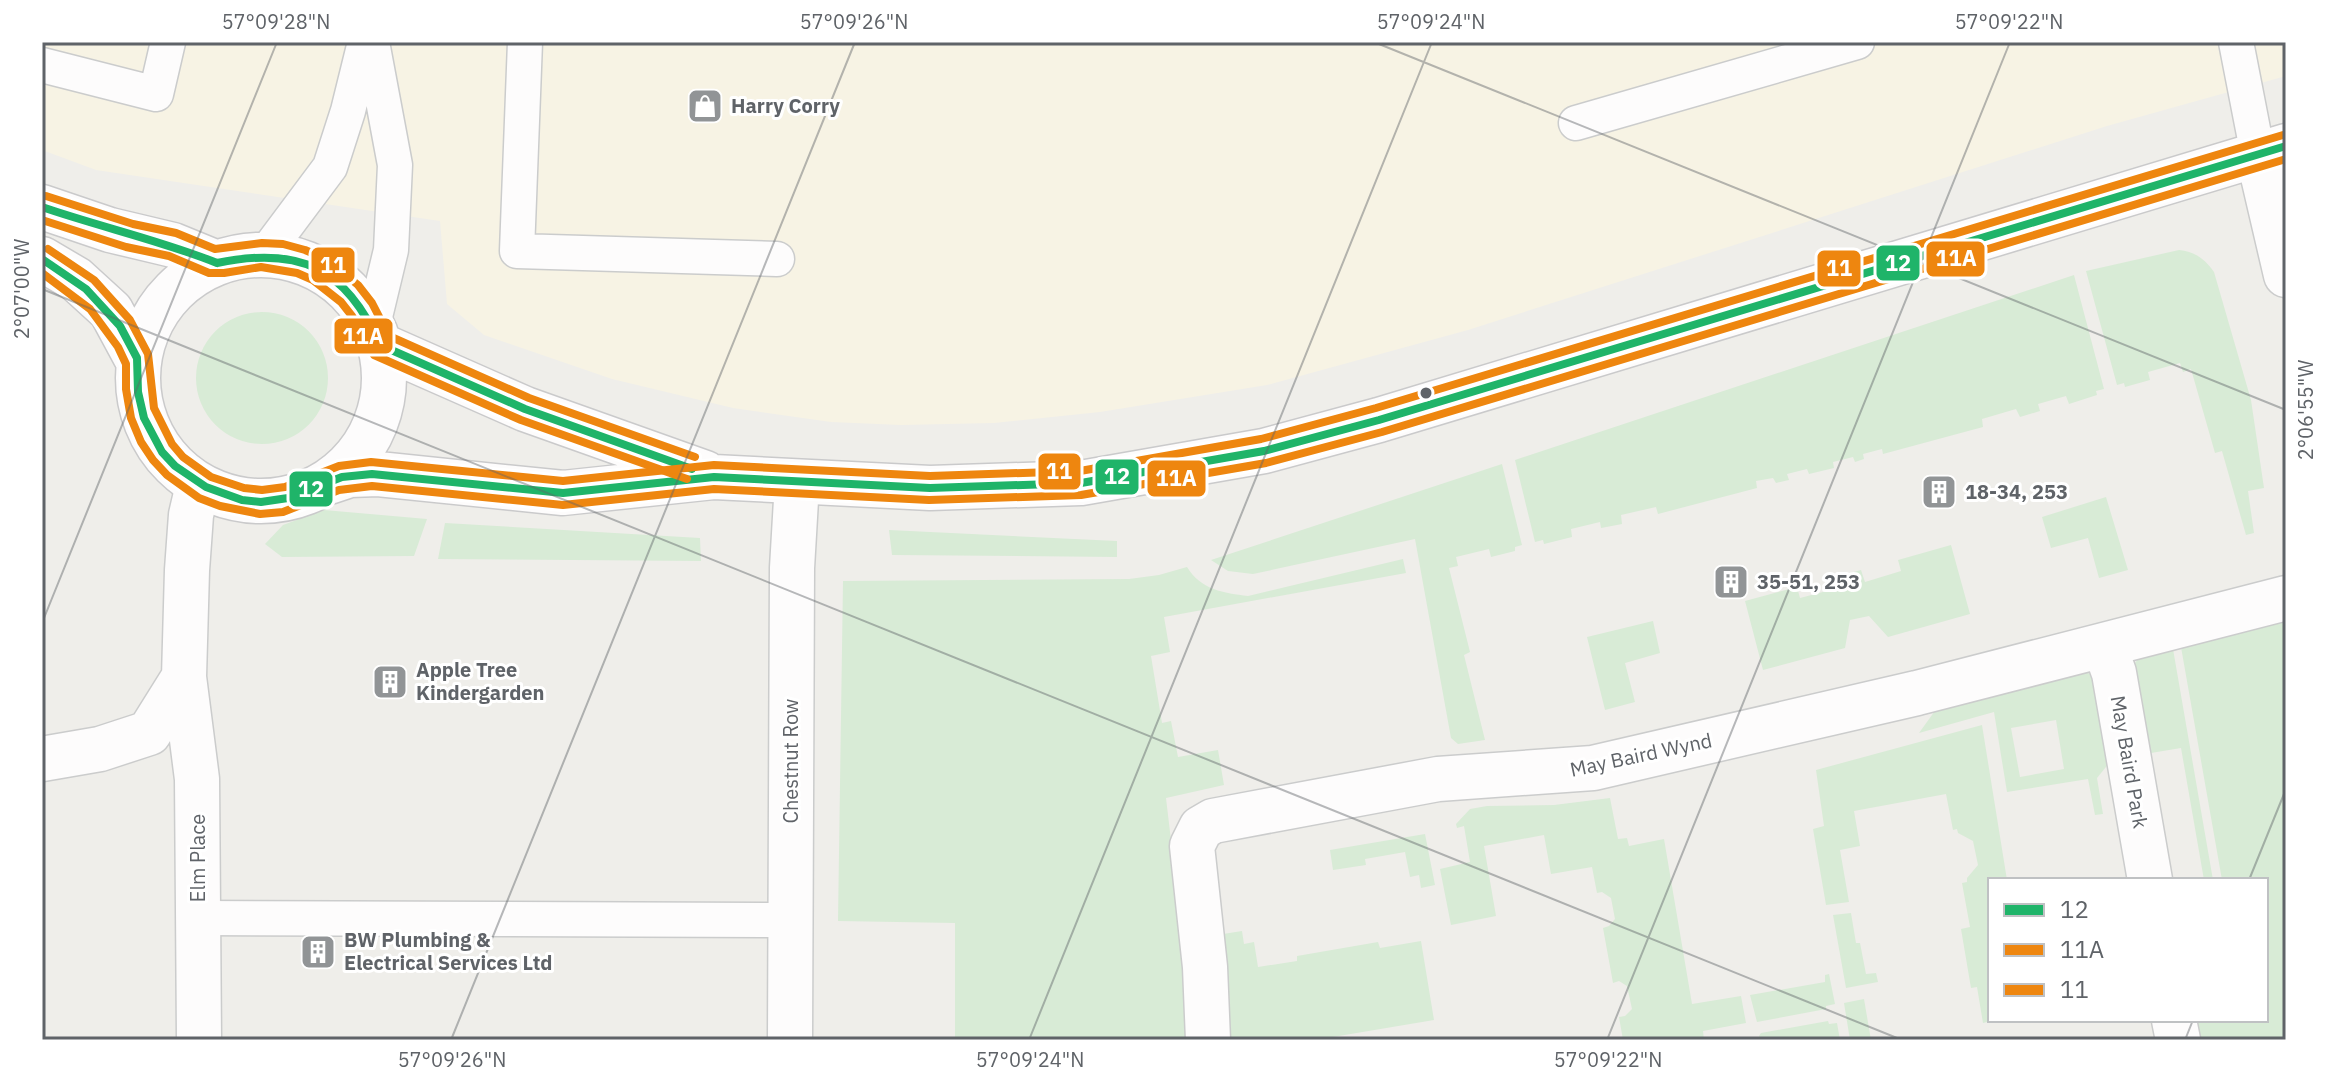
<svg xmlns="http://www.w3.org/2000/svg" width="2328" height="1082" viewBox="0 0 2328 1082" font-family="'IBM Plex Sans',sans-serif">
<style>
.commercial{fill:#f7f3e4}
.green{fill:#d8ebd6;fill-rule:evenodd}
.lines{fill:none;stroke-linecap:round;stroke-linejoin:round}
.lane-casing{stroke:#cbcccc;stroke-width:37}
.street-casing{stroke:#cbcccc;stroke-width:47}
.secondary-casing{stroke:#cacacb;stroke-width:47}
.lane{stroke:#fdfcfc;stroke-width:34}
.street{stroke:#fdfcfc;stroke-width:44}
.secondary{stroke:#fdfcfc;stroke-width:44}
.bus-1-casing{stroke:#fff;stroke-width:14}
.bus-2-casing{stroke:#fff;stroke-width:14}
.bus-3-casing{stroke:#fff;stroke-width:14}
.bus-1{stroke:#1fb469;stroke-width:8}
.bus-2{stroke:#ee860f;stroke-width:8}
.bus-3{stroke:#ee860f;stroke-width:8}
.ticks{fill:none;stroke:#5f6368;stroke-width:2;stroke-opacity:0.45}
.bus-dot{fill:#5f6368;stroke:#fff;stroke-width:3}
.labels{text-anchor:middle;stroke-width:6;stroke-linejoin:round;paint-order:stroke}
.poi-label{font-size:20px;font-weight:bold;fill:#5f6368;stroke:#fff;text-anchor:start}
.street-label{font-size:20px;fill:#5f6368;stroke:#fff}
.line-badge{stroke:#fff;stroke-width:3}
.badge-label{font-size:22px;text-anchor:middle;font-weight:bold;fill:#fff}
.neatline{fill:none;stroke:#5f6368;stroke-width:3}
.ticks-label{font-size:20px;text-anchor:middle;fill:#5f6368}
</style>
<rect width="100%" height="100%" fill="#efeeea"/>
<path class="commercial" d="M42 42H2286V76L2107 126 1468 330 1267 385 1100 412 994 423 901 425 831 422 733 408 612 379 484 335 447 304 440 221 96 170 42 150Z"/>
<path class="green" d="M2179 250C2194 251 2205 259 2214 272L2251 400 2264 488 2248 491 2254 533 2246 535 2222 451 2215 453 2191 369 2183 372 2180 363 2148 372 2150 380 2125 387 2124 383 2117 385 2086 271Z
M2074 275 2104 389 2096 391 2097 395 2069 404 2066 396 2038 404 2040 411 2020 417 2016 409 1982 419 1983 427 1883 454 1882 449 1863 454 1864 459 1855 462 1853 457 1833 462 1834 468 1809 474 1807 469 1787 474 1789 480 1776 483 1773 478 1756 481 1757 488 1658 514 1656 507 1621 515 1622 524 1601 528 1600 522 1571 529 1572 537 1544 544 1543 540 1535 542 1515 460Z
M196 378a66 66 0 1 1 132 0a66 66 0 1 1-132 0Z
M1502 464 1522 545 1515 547V551L1491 557 1489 549 1456 557 1458 566 1449 568 1470 652 1464 655 1485 740 1458 744 1451 738 1415 539 1253 574 1228 571 1211 560Z
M2106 497 2128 570 2099 578 2088 538 2051 548 2042 517Z
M324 510 427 519 414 556 282 557 265 544 283 525Z
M445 523 700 538 701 561 438 559Z
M889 530 1117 541V557L892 555Z
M1951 545 1970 614 1888 637 1869 616 1850 620 1845 648 1763 670 1745 601 1797 587 1800 598 1838 588 1835 577 1861 570 1865 582 1901 571 1898 560Z
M1403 559 1406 573 1164 617 1170 652 1151 656 1162 723 1171 721 1178 757 1218 750 1224 785 1166 798 1186 967 1189 1040H955V923L838 921 843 581 1129 579 1159 575 1187 567C1201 590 1224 593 1248 596Z
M1653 621 1660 653 1625 663 1635 702 1605 710 1587 637Z
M2286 621V1040H2195L2191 1020H2266V880H2222L2181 647Z
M2173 649 2213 880H2204L2181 748 2145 754 2130 669 2139 658Z
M2082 671 2096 676 2110 762 2097 778 2103 814 2095 815 2088 779 2007 792 1994 712 1919 733 1937 708ZM2056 720 2064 769 2020 777 2011 728Z
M1982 725 2007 880H1990V1020H1995L1983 1023 1977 987 1971 988 1961 929 1970 927 1962 883 1967 882V878L1978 865 1973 841 1958 833 1957 829 1953 830 1946 794 1854 811 1860 846 1840 850 1849 902 1826 905 1813 829 1824 826 1816 770Z
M1610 798 1618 839 1627 838 1629 846 1664 839 1692 1004 1741 996 1746 1023 1703 1031 1704 1040H1623L1619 1017 1625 1016 1632 1009 1627 986 1619 981 1613 983 1603 928 1609 926 1615 919 1611 898 1602 892 1597 893 1592 867 1551 874 1544 835 1484 846 1496 916 1451 925 1440 869 1470 862 1464 826 1457 828 1456 824 1470 809 1487 806 1554 805Z
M1425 834 1435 885 1421 888 1419 875 1410 877 1405 852 1365 859 1366 865 1333 870 1330 850Z
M1851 913 1856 943H1860L1866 974 1876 973 1878 982 1846 988 1833 915Z
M1242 931 1244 944 1254 942 1258 967 1297 961V956L1378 942 1380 948 1421 941 1434 1020 1315 1040H1225L1223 976 1226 956 1223 934Z
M1829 974 1835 1004 1826 1006V1009L1757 1022 1750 995 1825 982V975Z
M1864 999 1871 1040H1850L1844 1003Z
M1828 1021 1829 1024 1837 1023 1840 1040H1761L1759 1036 1761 1033Z"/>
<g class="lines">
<defs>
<path id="lane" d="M372 42 395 165 391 250 373 325
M525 42 517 251 777 259
M2236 42 2258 155
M42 65 156 94 168 42
M1576 123 1857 42
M265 254 330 167 348 111 365 42
M198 918 790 920"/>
<path id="street" d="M2258 155 2286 275
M2104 645 2114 673 2150 880
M184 677 197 779 199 1040
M42 759 100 749 149 733 184 677 187 570 191 515 198 485
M2174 1020 2178 1040
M790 1040 792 568 797 483
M1208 1040 1205 967 1192 846 1201 828 1213 821 1438 779 1593 768 1917 693 2286 598"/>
<path id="secondary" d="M42 207 110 230 173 245 217 263
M138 378a123 123 0 1 1 246 0a123 123 0 1 1-246 0Z
M42 259 76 279 111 311 138 361
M380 345 525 409 705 473
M329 482 350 475 378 474 563 493 714 477 930 488 1081 483 1264 451 1379 420 2286 146"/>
</defs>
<use href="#lane" class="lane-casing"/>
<use href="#street" class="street-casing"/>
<use href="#secondary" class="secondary-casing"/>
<use href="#lane" class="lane"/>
<use href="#street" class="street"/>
<use href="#secondary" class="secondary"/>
<defs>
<path id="bus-1" d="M42 207C100 227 160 240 217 263
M42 259 86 289 120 326 137 358 138 392 144 418 162 452 175 466 206 487 242 500 261 502 288 498 342 477 372 474 563 493 714 477 930 488 1081 483 1264 451 1379 420 2286 146
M217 263C299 246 346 267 380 345
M380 345 525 409 692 469"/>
<path id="bus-2" d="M42 220 126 247 169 256 209 273H224L261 267 297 273 313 280 341 302 352 316 374 355 521 420 687 479
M42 273 90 309 118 347 126 364V389L131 418 141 442 153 460 167 475 199 498 220 506 260 514 283 512 339 490 372 486 563 505 714 489 929 500 1081 495 1266 463 1382 432 2286 159"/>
<path id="bus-3" d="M46 196 133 224 176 233 215 249 262 243 283 244 305 250 326 259 358 285 372 303 389 336 529 398 695 457
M48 249 94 280 130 320 148 354 154 408 172 444 183 457 211 477 244 488 262 490 285 487 339 466 371 462 563 481 714 465 930 476 1080 471 1261 439 1376 408 2283 135"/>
</defs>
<use href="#bus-1" class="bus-1-casing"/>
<use href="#bus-2" class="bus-2-casing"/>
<use href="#bus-3" class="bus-3-casing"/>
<use href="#bus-1" class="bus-1"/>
<use href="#bus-2" class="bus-2"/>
<use href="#bus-3" class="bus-3"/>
</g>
<path class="ticks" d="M1374 42 2286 410M42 289 1902 1040M42 623 277 42M2249 880 2286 789M451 1040 855 42M1029 1040 1432 42M1607 1040 2010 42M2185 1040 2193 1020"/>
<defs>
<symbol id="shop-square" viewBox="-11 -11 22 22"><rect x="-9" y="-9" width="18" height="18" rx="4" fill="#919496" stroke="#fff"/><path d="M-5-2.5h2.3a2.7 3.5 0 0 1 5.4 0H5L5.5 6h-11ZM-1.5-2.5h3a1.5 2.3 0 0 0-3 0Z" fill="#fff"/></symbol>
<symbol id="building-square" viewBox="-11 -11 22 22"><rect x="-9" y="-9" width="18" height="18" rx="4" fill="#919496" stroke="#fff"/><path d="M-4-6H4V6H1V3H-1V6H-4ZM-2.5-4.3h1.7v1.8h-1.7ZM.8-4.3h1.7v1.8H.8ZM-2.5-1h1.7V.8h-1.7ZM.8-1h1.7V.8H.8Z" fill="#fff"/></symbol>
</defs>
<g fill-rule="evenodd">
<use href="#shop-square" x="685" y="86" width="40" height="40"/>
<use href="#building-square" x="1919" y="472" width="40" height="40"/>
<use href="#building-square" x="1711" y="562" width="40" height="40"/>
<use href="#building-square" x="370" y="662" width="40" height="40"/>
<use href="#building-square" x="298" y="932" width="40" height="40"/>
</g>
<circle class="bus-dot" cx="1426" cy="393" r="7"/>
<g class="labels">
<g class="poi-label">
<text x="731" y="113">Harry Corry</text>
<text x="1965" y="499">18-34, 253</text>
<text x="1757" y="589">35-51, 253</text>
<text x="416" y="677">Apple Tree<tspan x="416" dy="23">Kindergarden</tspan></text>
<text x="344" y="947">BW Plumbing &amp;<tspan x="344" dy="23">Electrical Services Ltd</tspan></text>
</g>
<g class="street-label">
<text transform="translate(1641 755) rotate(-12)" y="7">May Baird Wynd</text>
<text transform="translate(791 761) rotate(-90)" y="7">Chestnut Row</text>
<text transform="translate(2129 762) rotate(80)" y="7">May Baird Park</text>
<text transform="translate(198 858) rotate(-90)" y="7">Elm Place</text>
</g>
</g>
<g class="line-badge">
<rect x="1925" y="240" width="61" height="38" rx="8" fill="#ee860f"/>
<rect x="1875" y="244" width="46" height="38" rx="8" fill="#1fb469"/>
<rect x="310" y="246" width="46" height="38" rx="8" fill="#ee860f"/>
<rect x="1816" y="249" width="46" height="39" rx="8" fill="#ee860f"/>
<rect x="333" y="317" width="61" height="38" rx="8" fill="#ee860f"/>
<rect x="1037" y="452" width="45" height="39" rx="8" fill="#ee860f"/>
<rect x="1094" y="458" width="46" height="38" rx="8" fill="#1fb469"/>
<rect x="1146" y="459" width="61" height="39" rx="8" fill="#ee860f"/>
<rect x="288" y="470" width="46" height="38" rx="8" fill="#1fb469"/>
</g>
<g class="badge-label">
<text x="1956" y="266">11A</text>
<text x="1898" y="271">12</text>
<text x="333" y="273">11</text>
<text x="1839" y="276">11</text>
<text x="363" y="344">11A</text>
<text x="1059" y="479">11</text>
<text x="1117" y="484">12</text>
<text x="1176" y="486">11A</text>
<text x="311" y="497">12</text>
</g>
<rect width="2328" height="1082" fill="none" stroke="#ffffff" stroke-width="88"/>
<rect x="1988" y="878" width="280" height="144" fill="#ffffff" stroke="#bfc1c3" stroke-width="2"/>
<rect x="2004" y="904" width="40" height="12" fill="#1fb469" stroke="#bfc1c3" stroke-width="2"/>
<text x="2060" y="918" font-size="24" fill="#5f6368">12</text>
<rect x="2004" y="944" width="40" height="12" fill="#ee860f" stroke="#bfc1c3" stroke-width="2"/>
<text x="2060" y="958" font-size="24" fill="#5f6368">11A</text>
<rect x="2004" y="984" width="40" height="12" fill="#ee860f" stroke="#bfc1c3" stroke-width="2"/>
<text x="2060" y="998" font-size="24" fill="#5f6368">11</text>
<rect x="44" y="44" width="2240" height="994" class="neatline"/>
<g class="ticks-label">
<text x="276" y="29">57°09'28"N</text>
<text x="854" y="29">57°09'26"N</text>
<text x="1431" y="29">57°09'24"N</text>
<text x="2009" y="29">57°09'22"N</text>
<text transform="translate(22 289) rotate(-90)" y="7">2°07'00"W</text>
<text transform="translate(2306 410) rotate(-90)" y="7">2°06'55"W</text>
<text x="452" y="1067">57°09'26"N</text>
<text x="1030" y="1067">57°09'24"N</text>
<text x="1608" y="1067">57°09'22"N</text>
</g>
</svg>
